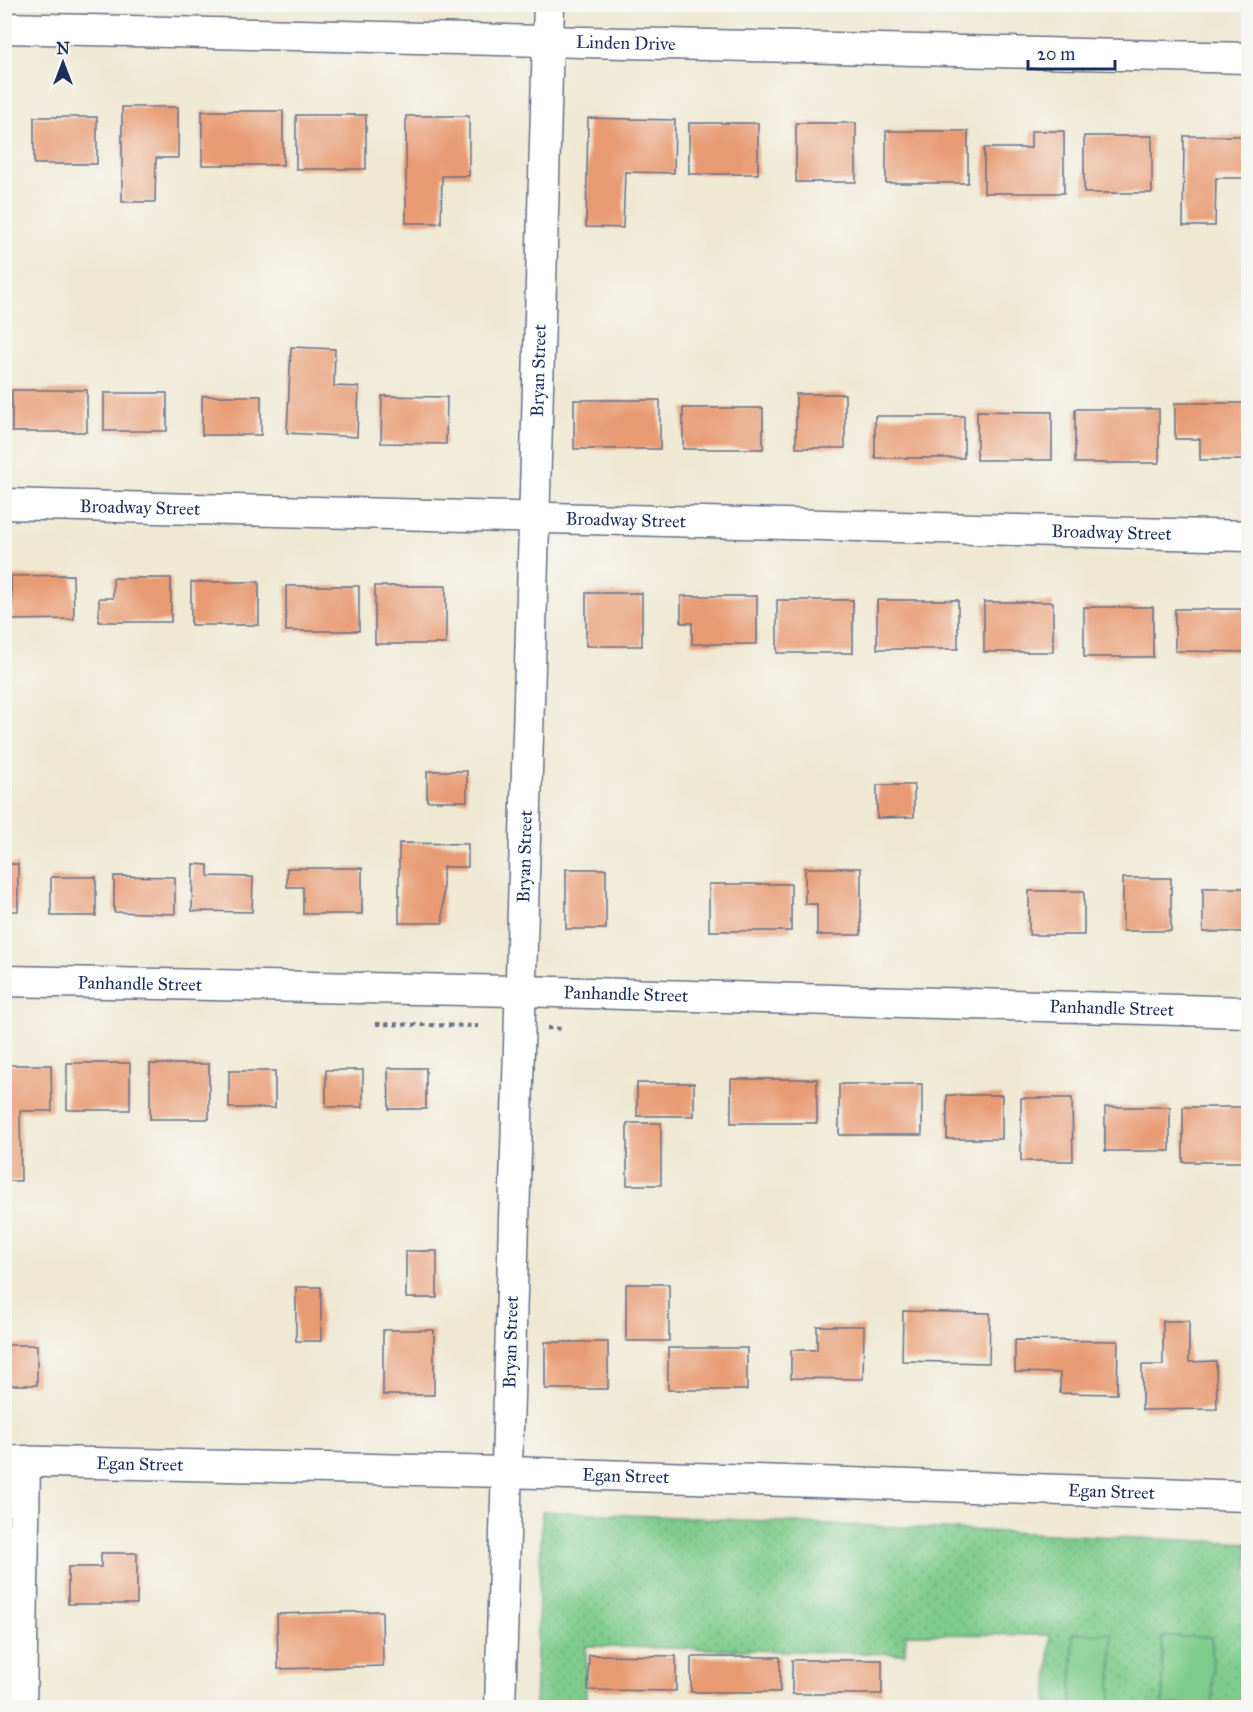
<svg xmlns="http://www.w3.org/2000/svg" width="1253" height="1712" viewBox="0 0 1253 1712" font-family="'IM FELL Great Primer',serif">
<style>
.grass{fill:url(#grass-dots);stroke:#4c7e75;stroke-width:1.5}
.garden{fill:#7ecc8c;stroke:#4c7e75;stroke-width:1.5}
.building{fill:#e89b73}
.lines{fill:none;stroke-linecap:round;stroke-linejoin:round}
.street-casing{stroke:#657087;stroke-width:33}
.path{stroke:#657087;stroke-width:4;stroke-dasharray:4.5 4.5;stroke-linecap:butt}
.street{stroke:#fff;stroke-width:30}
.labels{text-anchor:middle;stroke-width:4.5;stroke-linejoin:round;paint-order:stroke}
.street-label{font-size:18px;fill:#1b2f5e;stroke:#f6f6f2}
</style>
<defs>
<pattern id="grass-dots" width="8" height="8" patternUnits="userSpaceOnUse" patternTransform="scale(1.5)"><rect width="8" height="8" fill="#7ecc8c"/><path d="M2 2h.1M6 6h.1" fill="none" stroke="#66a676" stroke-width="1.8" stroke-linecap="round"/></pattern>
</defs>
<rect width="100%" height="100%" fill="#f6f6f2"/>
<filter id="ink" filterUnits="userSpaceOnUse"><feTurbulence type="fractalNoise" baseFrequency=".0167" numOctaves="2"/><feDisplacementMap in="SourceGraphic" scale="12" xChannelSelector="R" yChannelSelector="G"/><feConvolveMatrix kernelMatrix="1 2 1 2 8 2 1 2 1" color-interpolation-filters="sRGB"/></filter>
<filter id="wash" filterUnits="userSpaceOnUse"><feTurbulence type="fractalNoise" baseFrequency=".008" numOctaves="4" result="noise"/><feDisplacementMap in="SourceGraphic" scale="24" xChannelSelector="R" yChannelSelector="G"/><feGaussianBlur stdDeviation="1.35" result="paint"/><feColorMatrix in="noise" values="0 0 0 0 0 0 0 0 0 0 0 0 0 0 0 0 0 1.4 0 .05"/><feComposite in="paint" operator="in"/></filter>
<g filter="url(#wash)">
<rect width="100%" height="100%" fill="#efe9d3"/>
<path class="grass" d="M542 1511 1248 1543V1707H1047L1050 1635 906 1634 905 1654 586 1646V1707L535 1708Z"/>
<path class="garden" d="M1073 1633 1112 1634 1111 1707H1072Z
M1162 1637H1212L1213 1705H1163Z"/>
<g id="blocks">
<path class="building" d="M122 107H178V158H156L155 202H122Z
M202 111H283V165H202Z
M296 115H366V169H296Z
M406 116H469V176H442L441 223H406Z
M34 117H97V164H34Z
M588 118 675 120 674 173 625 172 623 228 586 227Z
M689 123H758V174H689Z
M796 123H856V182H796Z
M886 131H968V183H886Z
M1031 131H1064V193H984V148H1031Z
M1084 136H1152V193H1084Z
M1184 136H1248L1247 178H1216L1215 226H1183Z
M291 347 335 349 334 386 359 387 357 437 287 433Z
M12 390H87V432H12Z
M104 393H167V431H104Z
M796 394H845V448H796Z
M202 396H261V435H202Z
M382 396 447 397 446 444 381 443Z
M574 400H660V449H574Z
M1175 403H1244V460H1200V439H1175Z
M683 408H763V449H683Z
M1075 409H1159V463H1075Z
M977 411 1052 412V460H977Z
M875 416H964V458H875Z
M73 575 74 619 12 620 11 576Z
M113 578H171V622H99V598H113Z
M191 582H259V625H191Z
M286 586H359V631H286Z
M375 586H446V644H375Z
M586 593H642V646H586Z
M681 596H757V644H692V623H681Z
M777 600H853V653H777Z
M877 600H958V649H877Z
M984 602H1053V652H984Z
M1084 607H1153V657H1084Z
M1175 609H1248V652L1175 651Z
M427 771H467V801H427Z
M877 785H914V817L877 818Z
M399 843 468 844V867H443V923H399Z
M4 864H18V911H4Z
M193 864 208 865V876L253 877 252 912 192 911Z
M287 868H362V914H303V887H287Z
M805 868H861V935H817V904H805Z
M566 869H606V929H566Z
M114 876 175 877V914L114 912Z
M51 877H96V916H51Z
M1123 878H1171V931H1123Z
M709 884H791V931H709Z
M1203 888H1248V932H1203Z
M1029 891H1084V935H1029Z
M67 1063H130V1110H67Z
M150 1064H209V1119H150Z
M4 1065H51L52 1111H20L21 1181H4Z
M388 1068H426V1109H389Z
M326 1070H363V1107H326Z
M229 1071H275V1108H229Z
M731 1079H817V1123H731Z
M637 1083H694V1116H637Z
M839 1084H922V1135H839Z
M947 1095H1002V1139H947Z
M1021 1098H1072L1073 1161H1021Z
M1105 1107H1170V1151H1105Z
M1183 1107H1248V1162H1183Z
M627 1123H661V1185H627Z
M406 1251H437V1298H406Z
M626 1284H669V1341H626Z
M296 1287H321V1341H296Z
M903 1311 990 1313 989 1363 902 1361Z
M1163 1321H1189V1362L1216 1361 1217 1409 1142 1410V1365H1163Z
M817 1326H864L863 1379 791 1378V1350H817Z
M383 1330H434V1395H383Z
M1015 1340 1118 1341 1117 1394 1060 1393V1373L1015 1372Z
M545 1342H608V1389H545Z
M4 1345H37V1385H4Z
M668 1348H747V1390H668Z
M101 1553H137V1604H68V1567H101Z
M382 1611 383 1666 278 1669 277 1614Z
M589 1655 676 1656V1691L588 1690Z
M691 1657H780V1692H691Z
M792 1660H882V1694H792Z"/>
</g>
</g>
<g filter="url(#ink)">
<use href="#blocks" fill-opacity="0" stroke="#657087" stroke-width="1.5"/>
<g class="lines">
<defs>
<g id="street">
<path id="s1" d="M4 28 1248 58"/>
<path id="s2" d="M4 504 1248 536"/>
<path id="s3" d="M4 981 520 991 1248 1012"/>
<path id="s4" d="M4 1461 506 1472 1248 1496"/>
<path d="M21 1708 25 1461"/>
<path id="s5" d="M500 1708 549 4"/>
</g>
</defs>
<use href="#street" class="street-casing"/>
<path class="path" d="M376 1024 478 1026
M547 1028 564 1029"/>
<use href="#street" class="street"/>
</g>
</g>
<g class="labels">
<g class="street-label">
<text dy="6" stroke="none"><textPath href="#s1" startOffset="622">Linden Drive</textPath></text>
<text dy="6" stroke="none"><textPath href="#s5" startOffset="1338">Bryan Street</textPath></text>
<text dy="6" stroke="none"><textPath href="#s2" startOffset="136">Broadway Street</textPath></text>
<text dy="6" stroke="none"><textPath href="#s2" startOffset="622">Broadway Street</textPath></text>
<text dy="6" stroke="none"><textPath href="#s2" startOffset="1108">Broadway Street</textPath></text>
<text dy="6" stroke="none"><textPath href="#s5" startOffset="852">Bryan Street</textPath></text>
<text dy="6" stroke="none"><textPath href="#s3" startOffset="136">Panhandle Street</textPath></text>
<text dy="6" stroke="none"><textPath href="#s3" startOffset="622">Panhandle Street</textPath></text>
<text dy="6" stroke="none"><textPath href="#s3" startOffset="1108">Panhandle Street</textPath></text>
<text dy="6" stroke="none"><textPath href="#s5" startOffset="366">Bryan Street</textPath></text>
<text dy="6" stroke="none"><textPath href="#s4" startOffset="136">Egan Street</textPath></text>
<text dy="6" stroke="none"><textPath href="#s4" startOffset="622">Egan Street</textPath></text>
<text dy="6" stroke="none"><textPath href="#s4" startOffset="1108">Egan Street</textPath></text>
</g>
</g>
<rect width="1253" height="1712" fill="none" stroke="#f6f6f2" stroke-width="24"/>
<g transform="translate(63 63)" stroke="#f6f6f2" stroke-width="4.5" paint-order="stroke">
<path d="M0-4.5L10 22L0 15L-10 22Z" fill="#1b2f5e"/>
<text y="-9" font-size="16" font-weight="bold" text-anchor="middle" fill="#1b2f5e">N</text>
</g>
<path d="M1028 60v9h87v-9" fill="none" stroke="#1b2f5e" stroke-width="3"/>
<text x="1037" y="60" font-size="18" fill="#1b2f5e" stroke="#f6f6f2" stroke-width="4.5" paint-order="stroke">20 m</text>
</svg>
